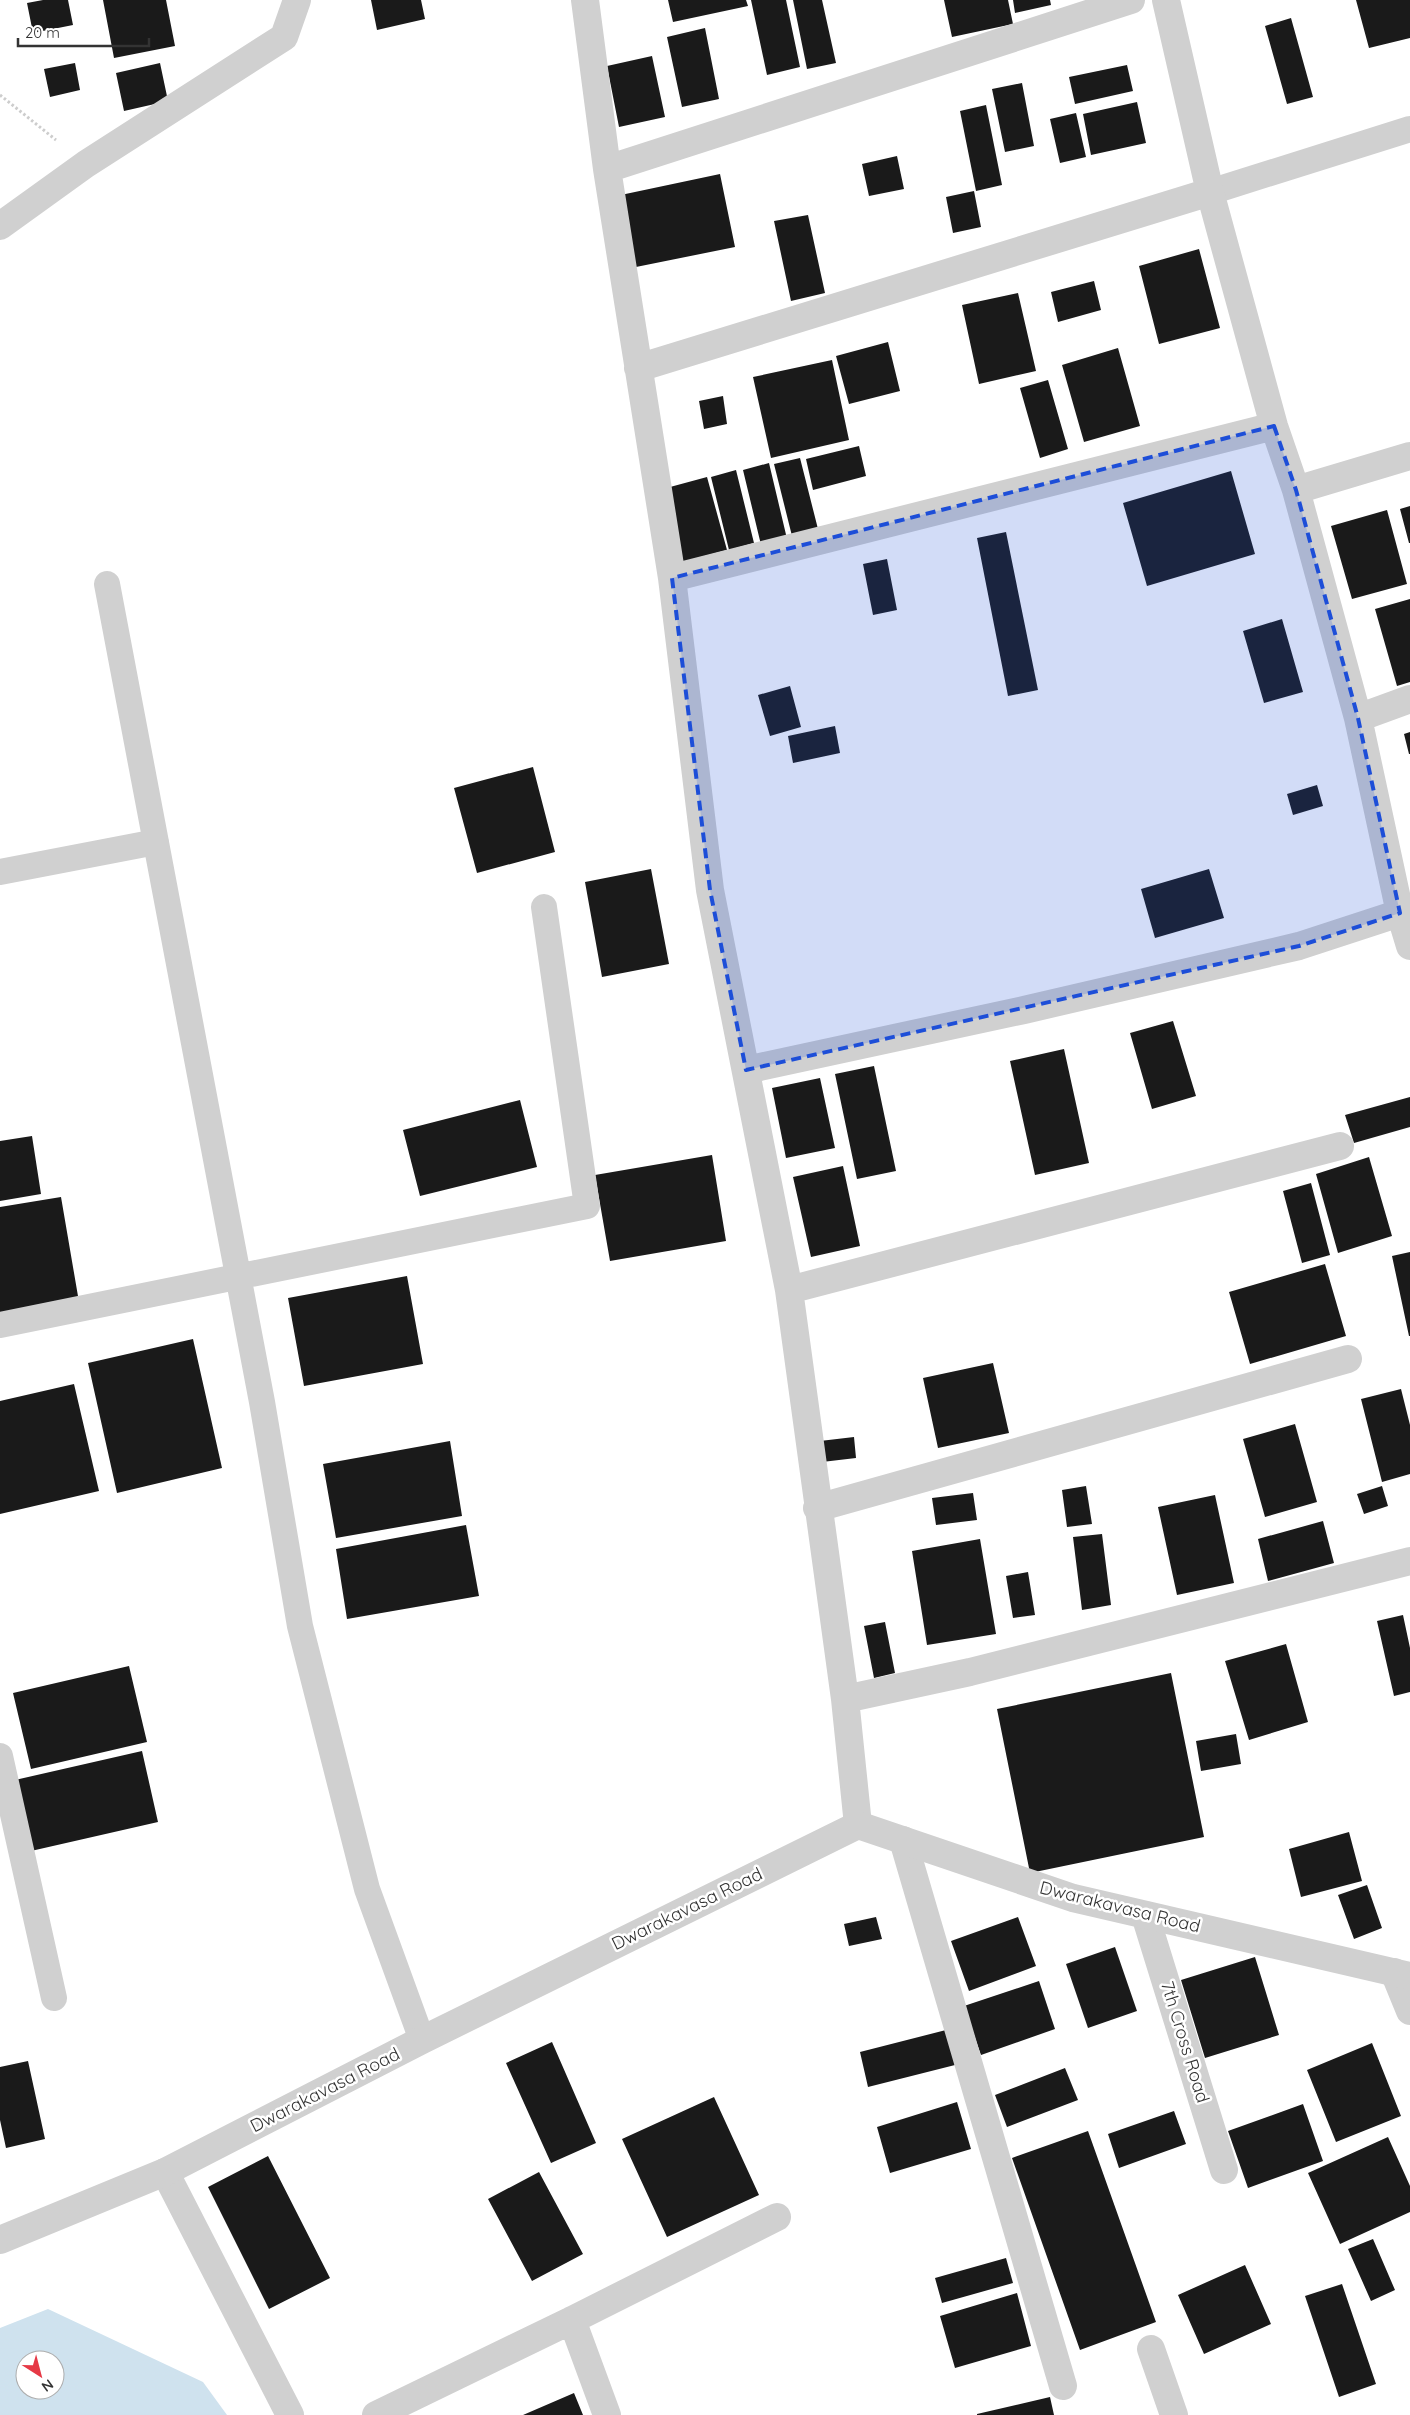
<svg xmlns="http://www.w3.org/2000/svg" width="1410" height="2415" viewBox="0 0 1410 2415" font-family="Quicksand,sans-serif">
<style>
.water{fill:#cfe2ee;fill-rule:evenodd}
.building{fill:#1a1a1a}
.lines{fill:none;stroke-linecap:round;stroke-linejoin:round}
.path{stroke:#cdcdcd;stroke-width:3;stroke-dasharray:2.5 2.5;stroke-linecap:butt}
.service{stroke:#d0d0d0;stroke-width:26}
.minor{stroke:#d0d0d0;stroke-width:28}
.tertiary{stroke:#d0d0d0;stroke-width:28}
.marked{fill:#1d4ed8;fill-opacity:0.2;stroke:#1d4ed8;stroke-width:4;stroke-dasharray:10 6;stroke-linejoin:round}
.labels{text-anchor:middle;stroke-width:5;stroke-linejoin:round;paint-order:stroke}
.street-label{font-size:18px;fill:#333;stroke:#fff}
</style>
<rect width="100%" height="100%" fill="#fff"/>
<path class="water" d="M48 2309 203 2382 227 2415H0V2328ZM25 2360H55V2390H25Z"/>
<path class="building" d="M43 0H68L73 25 33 33 27 3Z
M103 0H166L175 46 114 58Z
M371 0H421L425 19 377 30Z
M668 0H746L748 6 673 22Z
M751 0H786L800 67 767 75Z
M793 0H822L836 63 807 69Z
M944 0H1008L1013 24 952 37Z
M1013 0H1050L1051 5 1015 13Z
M1356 0H1410V38L1369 48Z
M1291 18 1313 97 1287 104 1265 26Z
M705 28 719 99 682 107 667 37Z
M652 56 665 117 619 127 607 66Z
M75 63 80 90 50 97 44 69Z
M160 63 168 101 124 111 116 73Z
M1127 65 1133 91 1075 104 1069 77Z
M1022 83 1034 146 1005 152 992 89Z
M1137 102 1146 143 1091 155 1083 114Z
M986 105 1002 185 976 191 960 111Z
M1076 113 1086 157 1060 163 1050 119Z
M897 156 904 189 869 196 862 164Z
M720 174 735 247 631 268 616 196Z
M974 191 981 227 953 233 946 197Z
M808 215 825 293 791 301 774 221Z
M1199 249 1220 328 1159 344 1139 266Z
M1094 281 1101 310 1058 322 1051 292Z
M1018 293 1036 371 979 384 962 305Z
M888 342 900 391 849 404 836 356Z
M1118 348 1140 426 1084 442 1062 365Z
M832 360 849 440 771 458 753 377Z
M1048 380 1068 449 1040 458 1020 388Z
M723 396 727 424 704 429 699 401Z
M859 446 866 476 813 490 806 459Z
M800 458 818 529 792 536 774 464Z
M769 463 788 543 762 549 743 470Z
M736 470 754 543 729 550 711 477Z
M1231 471 1255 554 1147 586 1123 503Z
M707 477 727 550 679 563 659 490Z
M1410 506V543H1409L1400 509Z
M1387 510 1407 584 1352 599 1331 526Z
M1006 532 1038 690 1008 696 977 538Z
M887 559 897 610 873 615 863 564Z
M1410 599V682L1397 686 1375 609Z
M1282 619 1303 692 1264 703 1243 631Z
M790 686 801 727 770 736 758 695Z
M835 726 840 753 793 763 788 736Z
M1410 732V754H1409L1404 734Z
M533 767 555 852 477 873 454 788Z
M1317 785 1323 806 1293 815 1287 794Z
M651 869 669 964 602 977 585 882Z
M1209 869 1224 918 1155 938 1141 889Z
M1173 1021 1196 1096 1152 1109 1130 1033Z
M1064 1049 1089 1163 1035 1175 1010 1061Z
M874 1066 896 1171 857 1179 835 1074Z
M820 1078 835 1148 786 1158 772 1088Z
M1410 1097V1127L1354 1143 1345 1115Z
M520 1100 537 1167 420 1196 403 1130Z
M32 1136 41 1194 0 1201V1141Z
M712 1155 726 1241 610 1261 595 1175Z
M1369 1157 1392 1236 1338 1253 1316 1174Z
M843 1166 860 1246 811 1257 793 1177Z
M1311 1183 1330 1255 1302 1263 1283 1191Z
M61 1197 79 1302 0 1317V1207Z
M1410 1252V1336H1409L1392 1256Z
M1325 1264 1346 1336 1250 1364 1229 1292Z
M407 1276 423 1364 304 1386 288 1298Z
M193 1339 222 1468 117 1493 88 1363Z
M993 1363 1009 1433 938 1448 923 1378Z
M74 1384 99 1491 0 1514V1401Z
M1401 1389 1410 1425V1474L1382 1482 1361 1399Z
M1295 1424 1317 1502 1265 1517 1243 1439Z
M854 1437 856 1458 822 1462 820 1441Z
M450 1441 462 1516 336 1538 323 1464Z
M1086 1486 1092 1524 1067 1527 1062 1490Z
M1382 1486 1388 1506 1364 1514 1357 1494Z
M973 1493 977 1520 936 1525 932 1498Z
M1215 1495 1234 1583 1177 1595 1158 1507Z
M1323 1521 1334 1563 1268 1581 1258 1539Z
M466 1525 479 1596 347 1619 336 1549Z
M1102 1534 1111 1605 1082 1610 1073 1537Z
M980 1539 996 1634 927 1645 912 1551Z
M1028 1572 1035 1615 1013 1618 1006 1576Z
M1403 1615 1410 1648V1692L1394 1696 1377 1621Z
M885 1622 895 1673 874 1678 864 1626Z
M1286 1644 1308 1722 1249 1740 1225 1661Z
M129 1666 147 1742 31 1769 13 1693Z
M1171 1673 1204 1837 1030 1873 997 1709Z
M1236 1734 1241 1764 1201 1771 1196 1741Z
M142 1751 158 1822 31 1851 15 1780Z
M1349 1832 1362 1881 1301 1897 1289 1849Z
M1367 1885 1382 1928 1354 1939 1338 1895Z
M876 1917 882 1939 849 1946 844 1924Z
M1018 1917 1036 1966 969 1991 951 1941Z
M1115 1947 1137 2011 1088 2028 1066 1964Z
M1255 1957 1279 2035 1205 2058 1181 1980Z
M1039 1981 1055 2029 981 2055 964 2006Z
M946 2030 955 2065 868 2087 860 2052Z
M552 2042 596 2143 551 2163 506 2063Z
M1372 2043 1401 2116 1336 2142 1307 2070Z
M28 2061 45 2139 6 2148 0 2120V2067Z
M1065 2068 1078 2100 1007 2127 995 2095Z
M714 2097 759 2195 667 2237 622 2139Z
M957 2102 971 2149 890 2173 877 2127Z
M1303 2104 1323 2161 1248 2188 1228 2131Z
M1174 2111 1186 2144 1119 2168 1108 2134Z
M1088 2131 1156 2322 1080 2350 1012 2158Z
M1388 2137 1410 2186V2212L1340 2244 1308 2173Z
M268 2156 330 2278 269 2309 208 2187Z
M539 2172 583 2254 532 2281 488 2199Z
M1373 2239 1395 2290 1371 2301 1348 2249Z
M1006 2258 1013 2283 942 2303 935 2278Z
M1245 2265 1271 2324 1204 2354 1178 2295Z
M1342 2284 1376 2384 1339 2397 1305 2296Z
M1017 2293 1031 2346 955 2368 940 2316Z
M574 2393 583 2415H523Z
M1050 2397 1054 2415H977V2414Z"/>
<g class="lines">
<path class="path" d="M0 95 56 140"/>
<path class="service" d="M1210 192 1410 129
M107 584 262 1402 300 1626 367 1889 422 2040
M0 872 156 842
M0 1325 587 1206 544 907
M0 1756 54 1998"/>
<path class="minor" d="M585 0 607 169 672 578 710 890 789 1290 1340 1146
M1166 0 1210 192 1274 426 1296 490 1358 718 1400 913 1410 946
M607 169 1131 0
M0 226 86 164 284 37 297 0
M638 368 1210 192
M1296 490 1410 456
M672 578 1274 426
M1358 718 1410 699
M746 1070 1024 1010 1299 946 1400 913
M789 1290 845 1699 858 1825
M817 1508 1348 1359
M845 1699 970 1672 1410 1561
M903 1840 1063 2386
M1145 1915 1224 2170
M1394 1972 1410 2011
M165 2172 290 2415
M572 2320 607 2415
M1151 2349 1174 2415
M376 2415 572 2320 777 2217"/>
<path class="tertiary" d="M0 2240 165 2172 422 2040 858 1825 1073 1898 1410 1976"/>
</g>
<path class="marked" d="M1274 426 1296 490 1358 718 1400 913 1299 946 746 1070 710 890 672 578Z"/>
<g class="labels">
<g class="street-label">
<text transform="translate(1120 1907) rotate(14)" y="6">Dwarakavasa Road</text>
<text transform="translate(687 1909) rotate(-26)" y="6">Dwarakavasa Road</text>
<text transform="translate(1185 2042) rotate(73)" y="6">7th Cross Road</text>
<text transform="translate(325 2090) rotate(-27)" y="6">Dwarakavasa Road</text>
</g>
</g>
<g transform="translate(40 2375) rotate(144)"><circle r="24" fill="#ffffff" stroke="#adadad"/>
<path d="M0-4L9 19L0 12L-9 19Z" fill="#e63946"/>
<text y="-8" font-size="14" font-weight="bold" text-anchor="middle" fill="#333333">N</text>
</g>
<path d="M18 38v8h131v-8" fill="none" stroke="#333333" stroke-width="2.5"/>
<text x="25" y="38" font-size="15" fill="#333333" stroke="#ffffff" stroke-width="4" paint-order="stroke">20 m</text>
</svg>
